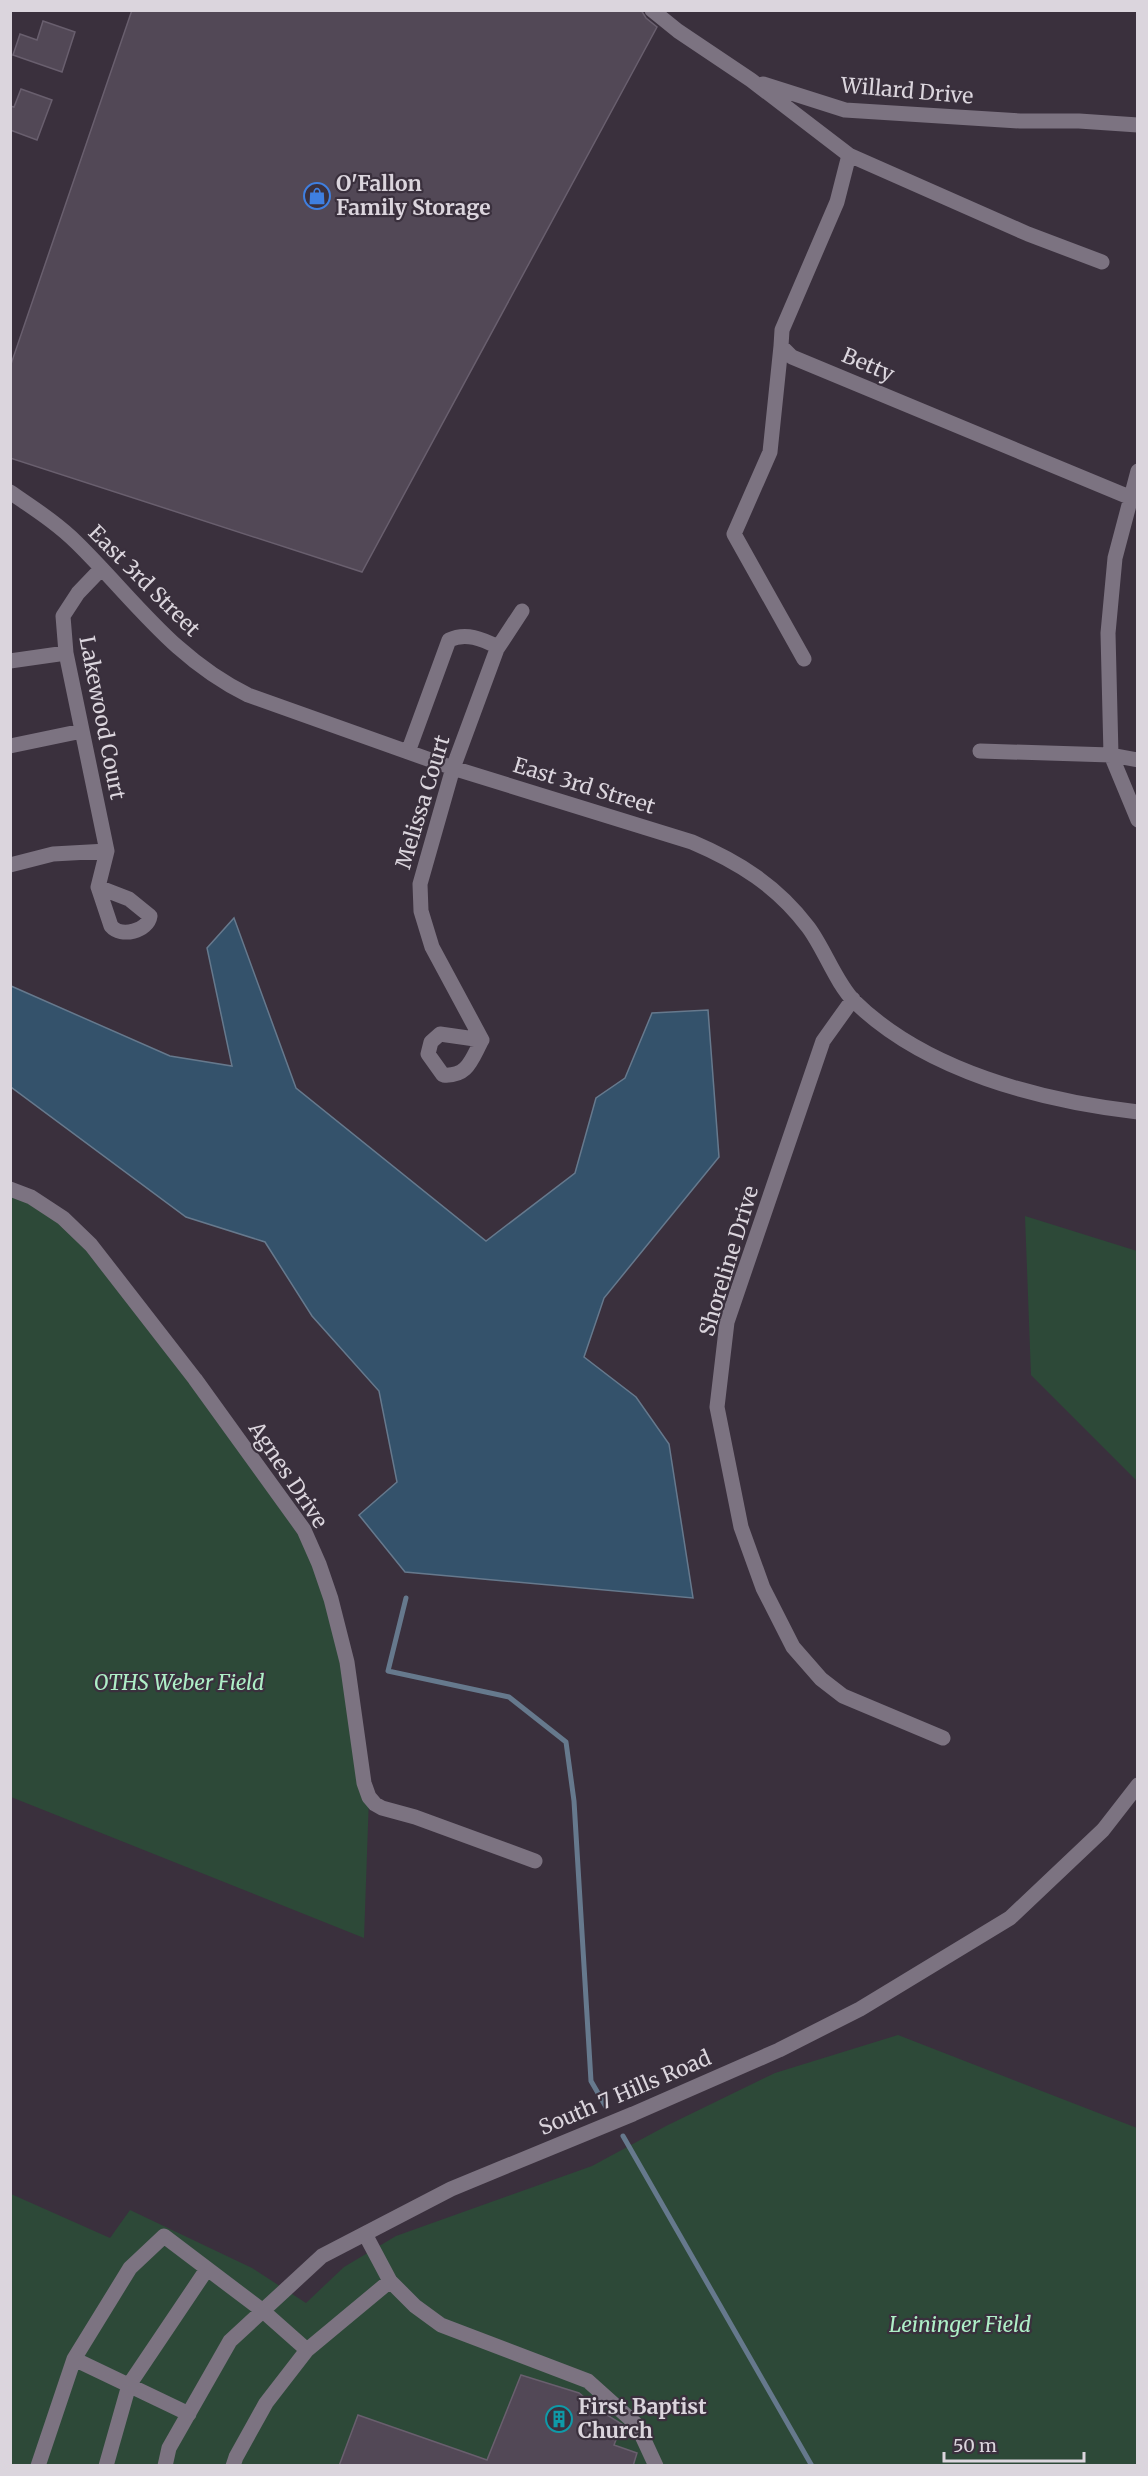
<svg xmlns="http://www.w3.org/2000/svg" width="1148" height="2476" viewBox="0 0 1148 2476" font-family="Merriweather,serif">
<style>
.green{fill:#2d4938}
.water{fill:#34526b;stroke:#66798d;stroke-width:1.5}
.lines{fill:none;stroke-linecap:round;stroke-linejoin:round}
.stream{stroke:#66798d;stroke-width:5}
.building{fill:#524856;stroke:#695f6e;stroke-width:1.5}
.minor{stroke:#7c7381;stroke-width:15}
.labels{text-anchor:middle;stroke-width:4.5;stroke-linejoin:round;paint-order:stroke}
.street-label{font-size:21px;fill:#dbd5dd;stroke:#3a303d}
.poi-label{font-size:21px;font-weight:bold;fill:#dbd5dd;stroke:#3a303d;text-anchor:start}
.park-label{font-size:21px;font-style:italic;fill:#aeefc7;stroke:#3a303d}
</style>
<rect width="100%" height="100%" fill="#3a303d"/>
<path class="green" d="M10 1189 31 1197 116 1275 319 1564 369 1797 364 1938 11 1797Z
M1025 1216 1137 1251V1481L1031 1375Z
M898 2035 1137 2128V2465L11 2466V2194L110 2238 130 2210 252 2268 306 2303 344 2267 396 2236 592 2166 666 2126 775 2073Z"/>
<path class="water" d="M234 918 296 1088 486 1241 575 1173 596 1098 625 1078 652 1013 708 1010 719 1157 604 1298 584 1357 636 1397 669 1444 693 1598 405 1572 359 1515 397 1482 379 1391 312 1316 265 1242 186 1217 11 1087V986L170 1056 232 1066 207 948Z"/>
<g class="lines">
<path class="stream" d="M406 1598 388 1671 509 1697 566 1742 574 1801 591 2081 606 2107
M623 2136 812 2466"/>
</g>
<path class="building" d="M132 10H641L646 18 657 27 362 572 10 458V367Z
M43 21 75 32 62 72 13 55 20 34 37 40Z
M21 89 52 100 37 140 10 130V106L14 107Z
M521 2375 579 2393 602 2412 620 2423 622 2424 614 2445 637 2453 633 2466H339L358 2415 487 2460Z"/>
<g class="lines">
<path class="minor" d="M652 10 678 31 751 80 849 155 1028 234 1102 262
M763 84 845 110 1020 121H1079L1138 125
M849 155 837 202 782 330 781 346 792 357 1129 497
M781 346 770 452 734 534 804 659
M1138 471 1115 558 1108 633 1111 755 1138 820
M10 492C33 508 57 523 77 543 133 598 174 659 248 695L453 768 692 842C739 862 777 886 808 927 824 948 836 983 854 1001 925 1071 1041 1101 1138 1112
M10 661 66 653
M10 746 82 731
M980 751 1111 755 1138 760
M408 752 449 640C466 632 482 639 498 647
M10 865 53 854 107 851
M98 887 107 851 66 653 63 616 78 593 101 569
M98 887 129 899 150 916C148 931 121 938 111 926Z
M853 999 823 1041 727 1322 717 1407 741 1527 763 1588 793 1647 821 1679 843 1696 943 1738
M440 1034 482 1040C471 1060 468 1077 443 1075L428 1054 431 1042Z
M482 1040 432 947 421 911 420 884 453 768 497 649 522 611
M10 1189 31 1197 63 1218 91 1245 195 1379 304 1530 319 1564 331 1599 347 1662 364 1783 369 1797 375 1804 382 1808 415 1817 535 1861
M365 2234 390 2281 415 2306 441 2325 588 2381 637 2425 656 2466
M74 2359 189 2414
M38 2466 74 2359 130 2268 164 2236 263 2311 307 2350 390 2281
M106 2466 129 2385 207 2269
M165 2466 169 2448 230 2341 322 2256 451 2189 633 2114 779 2050 860 2009 1010 1918 1103 1830 1138 1785
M233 2466 236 2457 266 2403 307 2350"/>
</g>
<defs>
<symbol id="shop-ring" viewBox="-11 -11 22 22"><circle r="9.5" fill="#3a303d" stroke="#3f7fe0" stroke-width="1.5"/><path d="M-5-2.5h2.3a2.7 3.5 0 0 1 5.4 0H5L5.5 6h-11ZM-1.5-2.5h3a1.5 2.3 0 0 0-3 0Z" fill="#3f7fe0"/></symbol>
<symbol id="building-ring" viewBox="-11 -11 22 22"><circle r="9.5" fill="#3a303d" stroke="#0f9aa8" stroke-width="1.5"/><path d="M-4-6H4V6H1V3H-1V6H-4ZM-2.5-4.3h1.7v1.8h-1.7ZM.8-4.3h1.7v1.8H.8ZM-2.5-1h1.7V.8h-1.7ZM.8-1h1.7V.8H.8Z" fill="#0f9aa8"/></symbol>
</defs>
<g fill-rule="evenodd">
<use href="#shop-ring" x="302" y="181" width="30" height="30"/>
<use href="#building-ring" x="544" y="2404" width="30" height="30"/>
</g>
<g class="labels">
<g class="street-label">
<text transform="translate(907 91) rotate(5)" y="7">Willard Drive</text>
<text transform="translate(868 365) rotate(23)" y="7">Betty</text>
<text transform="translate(144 581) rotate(45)" y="7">East 3rd Street</text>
<text transform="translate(102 718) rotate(79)" y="7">Lakewood Court</text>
<text transform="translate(584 786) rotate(17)" y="7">East 3rd Street</text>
<text transform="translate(423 802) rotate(-73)" y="7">Melissa Court</text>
<text transform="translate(729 1261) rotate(-73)" y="7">Shoreline Drive</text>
<text transform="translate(288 1475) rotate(56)" y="7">Agnes Drive</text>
<text transform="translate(625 2093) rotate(-23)" y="7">South 7 Hills Road</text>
</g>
<g class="poi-label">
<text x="336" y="191">O'Fallon<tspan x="336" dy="24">Family Storage</tspan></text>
<text x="578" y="2414">First Baptist<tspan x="578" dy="24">Church</tspan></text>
</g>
<g class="park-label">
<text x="179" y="1690">OTHS Weber Field</text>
<text x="960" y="2332">Leininger Field</text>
</g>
</g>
<rect width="1148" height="2476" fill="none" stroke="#dbd5dd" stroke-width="24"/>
<path d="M944 2452v9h140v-9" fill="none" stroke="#dbd5dd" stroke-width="3"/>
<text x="953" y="2452" font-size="18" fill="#dbd5dd" stroke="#3a303d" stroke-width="4.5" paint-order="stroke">50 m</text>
</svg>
